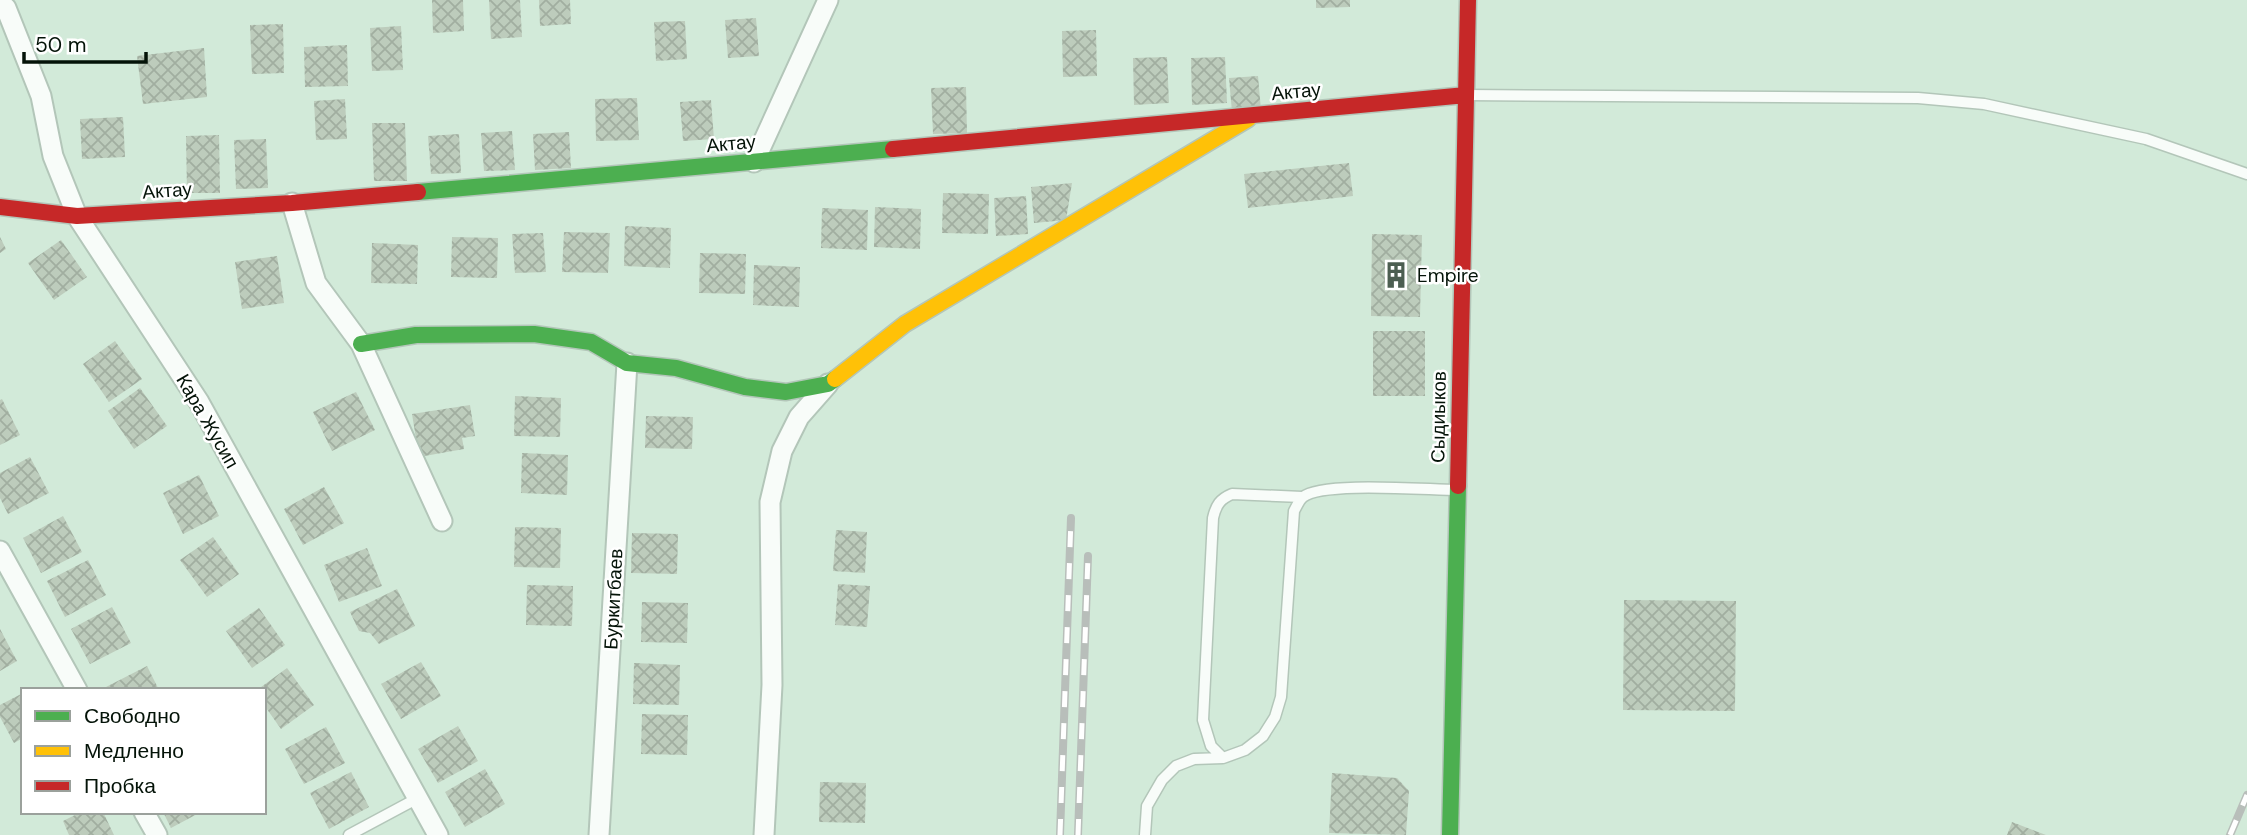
<svg xmlns="http://www.w3.org/2000/svg" width="2247" height="835" viewBox="0 0 2247 835" font-family="'DM Sans',sans-serif">
<style>
.building{fill:url(#building-cross-hatch)}
.lines{fill:none;stroke-linecap:round;stroke-linejoin:round}
.lane-casing{stroke:#b3c6b9;stroke-width:13}
.street-casing{stroke:#b3c6b9;stroke-width:23}
.fast-casing{stroke:#b3c6b9;stroke-width:19}
.slow-casing{stroke:#b3c6b9;stroke-width:19}
.jam-casing{stroke:#b3c6b9;stroke-width:19}
.lane{stroke:#f8fcf9;stroke-width:10}
.street{stroke:#f8fcf9;stroke-width:19}
.fast{stroke:#4caf50;stroke-width:16}
.slow{stroke:#ffc107;stroke-width:16}
.jam{stroke:#c62828;stroke-width:16}
.rail-casing{stroke:#b8beba;stroke-width:8}
.rail{stroke:#fff;stroke-width:5;stroke-dasharray:16;stroke-linecap:butt}
.labels{text-anchor:middle;stroke-width:5;stroke-linejoin:round;paint-order:stroke}
.street-label{font-size:19px;fill:#041308;stroke:#fff}
.poi-label{font-size:19px;fill:#041308;stroke:#fff;text-anchor:start}
</style>
<defs>
<pattern id="building-cross-hatch" width="8" height="8" patternUnits="userSpaceOnUse" patternTransform="scale(1.75)"><rect width="8" height="8" fill="#bdccbc"/><path d="M0 0l8 8M0 8l8-8" fill="none" stroke="#a1aea0"/></pattern>
</defs>
<rect width="100%" height="100%" fill="#d2ead9"/>
<path class="building" d="M432 0H463L464 31 433 33Z
M489 0H520L522 37 491 39Z
M539 0H570L571 24 540 26Z
M1316 0H1350V7L1316 8Z
M756 18 759 56 728 58 725 20Z
M685 21 687 59 656 61 654 22Z
M283 24 284 73 252 74 250 25Z
M401 26 403 70 372 71 370 28Z
M1096 30 1097 76 1063 77 1062 31Z
M347 45 348 86 305 87 304 47Z
M204 48 207 97 143 104 137 56Z
M1167 57 1169 103 1134 105 1133 58Z
M1225 57 1227 103 1192 105 1191 58Z
M1258 76 1261 110 1232 112 1229 78Z
M966 87 967 133 933 134 931 88Z
M637 98 639 140 596 141 595 99Z
M345 99 347 139 316 140 314 101Z
M711 100 714 139 683 141 680 102Z
M123 117 125 157 82 159 80 119Z
M372 123H405L407 181H374Z
M512 131 515 170 484 171 481 133Z
M569 132 571 168 535 170 533 134Z
M459 134 461 173 431 174 428 136Z
M219 135 220 193H187L186 136Z
M266 139 268 188 236 189 234 140Z
M1349 163 1353 196 1248 208 1244 174Z
M1072 183 1066 220 1034 223 1031 187Z
M943 193 989 194 988 234 942 233Z
M1026 196 1028 234 996 236 994 198Z
M875 207 921 209 920 249 874 247Z
M822 208 868 210 867 250 821 248Z
M625 226 671 228 670 268 624 266Z
M564 232 610 233 608 273 562 272Z
M543 233 546 272 515 273 512 234Z
M1372 234 1422 235 1420 317 1371 316Z
M0 237 6 249 0 253Z
M452 237 498 238 497 278 451 277Z
M61 240 87 277 54 300 28 263Z
M372 243 418 245 417 284 371 283Z
M700 253 746 254 745 294 699 293Z
M277 256 284 303 242 309 235 262Z
M754 265 800 267 799 307 753 305Z
M1373 331H1425V396H1373Z
M115 341 142 379 109 402 83 364Z
M140 388 167 426 134 449 108 411Z
M356 392 375 430 332 451 313 412Z
M515 396 561 398 560 437 514 436Z
M2 399 20 435 0 445V400Z
M470 405 475 436 462 438 464 449 419 457 412 414Z
M646 416 693 417 692 449 645 448Z
M522 453 568 455 567 495 521 493Z
M30 457 49 493 8 514 0 498V473Z
M199 475 219 516 183 534 163 493Z
M324 487 344 523 303 545 284 509Z
M63 516 82 552 41 573 23 538Z
M515 527 561 528 560 568 514 567Z
M836 530 867 532 865 573 833 571Z
M632 533 678 534 677 574 631 573Z
M213 537 239 574 207 597 180 560Z
M367 548 382 586 339 602 324 565Z
M88 560 106 595 65 617 47 581Z
M838 584 870 586 867 627 835 625Z
M527 585 573 586 572 626 526 625Z
M397 589 415 626 379 644 370 633 359 631 350 612Z
M1624 600 1736 601 1735 711 1623 710Z
M642 602 688 603 687 643 641 642Z
M112 607 131 643 90 664 71 629Z
M259 608 285 645 252 668 226 631Z
M0 629 17 661 0 671Z
M421 662 441 696 401 719 381 684Z
M634 663 680 665 679 705 633 704Z
M147 666 159 690H107L106 687Z
M287 668 314 705 281 729 264 705V690H257Z
M23 693V738L14 743 0 717V705Z
M642 714 688 715 687 755 641 754Z
M458 726 478 761 438 783 418 749Z
M326 727 345 763 304 784 285 749Z
M485 769 505 804 465 827 445 792Z
M351 772 369 807 329 829 310 793Z
M1332 773 1397 778 1409 791 1406 835 1329 833Z
M820 782 866 783 865 823 819 822Z
M81 812H103L114 835H69L63 821Z
M163 812H201L171 828Z
M2012 822 2046 835H2007Z"/>
<g class="lines">
<defs>
<path id="lane" d="M1467 95 1918 98 1984 104 2146 139 2247 174
M1223 758 1211 746 1203 720 1213 518C1216 505 1220 499 1232 494L1302 497
M349 835 418 798
M1145 835 1147 806 1162 780 1176 766 1194 759 1223 758 1245 750 1263 736 1275 717 1281 697 1294 511C1297 506 1299 500 1303 497 1322 481 1428 490 1457 490"/>
<path id="street" d="M0 2 6 8 41 96 53 156 77 216 199 402 438 835
M754 162 828 0
M292 203 316 283 361 344 442 521
M0 551 77 690
M144 812 157 835
M599 835 627 363
M764 835 772 685 770 502 782 451 799 417 828 384"/>
<path id="fast" d="M418 192 893 149
M361 344 416 335 534 334 591 342 627 363 676 368 745 387 786 392 828 384 835 379
M1450 835 1458 486"/>
<path id="slow" d="M835 379 905 324 1248 119"/>
<path id="jam" d="M893 149 1466 95
M0 207 77 216 292 203 418 192
M1458 486 1468 0"/>
</defs>
<use href="#lane" class="lane-casing"/>
<use href="#street" class="street-casing"/>
<use href="#fast" class="fast-casing"/>
<use href="#slow" class="slow-casing"/>
<use href="#jam" class="jam-casing"/>
<use href="#lane" class="lane"/>
<use href="#street" class="street"/>
<use href="#fast" class="fast"/>
<use href="#slow" class="slow"/>
<use href="#jam" class="jam"/>
<defs>
<path id="rail" d="M1060 835 1071 518
M1078 835 1088 556
M2230 835 2247 795"/>
</defs>
<use href="#rail" class="rail-casing"/>
<use href="#rail" class="rail"/>
</g>
<defs>
<symbol id="building-bare" viewBox="-9 -9 18 18"><path d="M-4-6H4V6H1V3H-1V6H-4ZM-2.5-4.3h1.7v1.8h-1.7ZM.8-4.3h1.7v1.8H.8ZM-2.5-1h1.7V.8h-1.7ZM.8-1h1.7V.8H.8Z" fill="#4c5e51" stroke="#fff" stroke-width="2.5" paint-order="stroke"/></symbol>
</defs>
<g fill-rule="evenodd">
<use href="#building-bare" x="1377" y="256" width="38" height="38"/>
</g>
<g class="labels">
<g class="street-label">
<text transform="translate(1296 91) rotate(-5)" y="7">Актау</text>
<text transform="translate(731 143) rotate(-5)" y="7">Актау</text>
<text transform="translate(167 190) rotate(-4)" y="7">Актау</text>
<text transform="translate(1438 417) rotate(-89)" y="7">Сыдиыков</text>
<text transform="translate(208 421) rotate(60)" y="7">Кара Жусип</text>
<text transform="translate(613 599) rotate(-87)" y="7">Буркитбаев</text>
</g>
<g class="poi-label">
<text x="1417" y="282">Empire</text>
</g>
</g>
<rect x="21" y="688" width="245" height="126" fill="#ffffff" stroke="#9ba19c" stroke-width="2"/>
<rect x="35" y="711" width="35" height="10" fill="#4caf50" stroke="#9ba19c" stroke-width="2"/>
<text x="84" y="723" font-size="21" fill="#041308">Свободно</text>
<rect x="35" y="746" width="35" height="10" fill="#ffc107" stroke="#9ba19c" stroke-width="2"/>
<text x="84" y="758" font-size="21" fill="#041308">Медленно</text>
<rect x="35" y="781" width="35" height="10" fill="#c62828" stroke="#9ba19c" stroke-width="2"/>
<text x="84" y="793" font-size="21" fill="#041308">Пробка</text>
<path d="M24 52v10h122v-10" fill="none" stroke="#041308" stroke-width="3.5"/>
<text x="35" y="52" font-size="21" fill="#041308" stroke="#ffffff" stroke-width="5" paint-order="stroke">50 m</text>
</svg>
